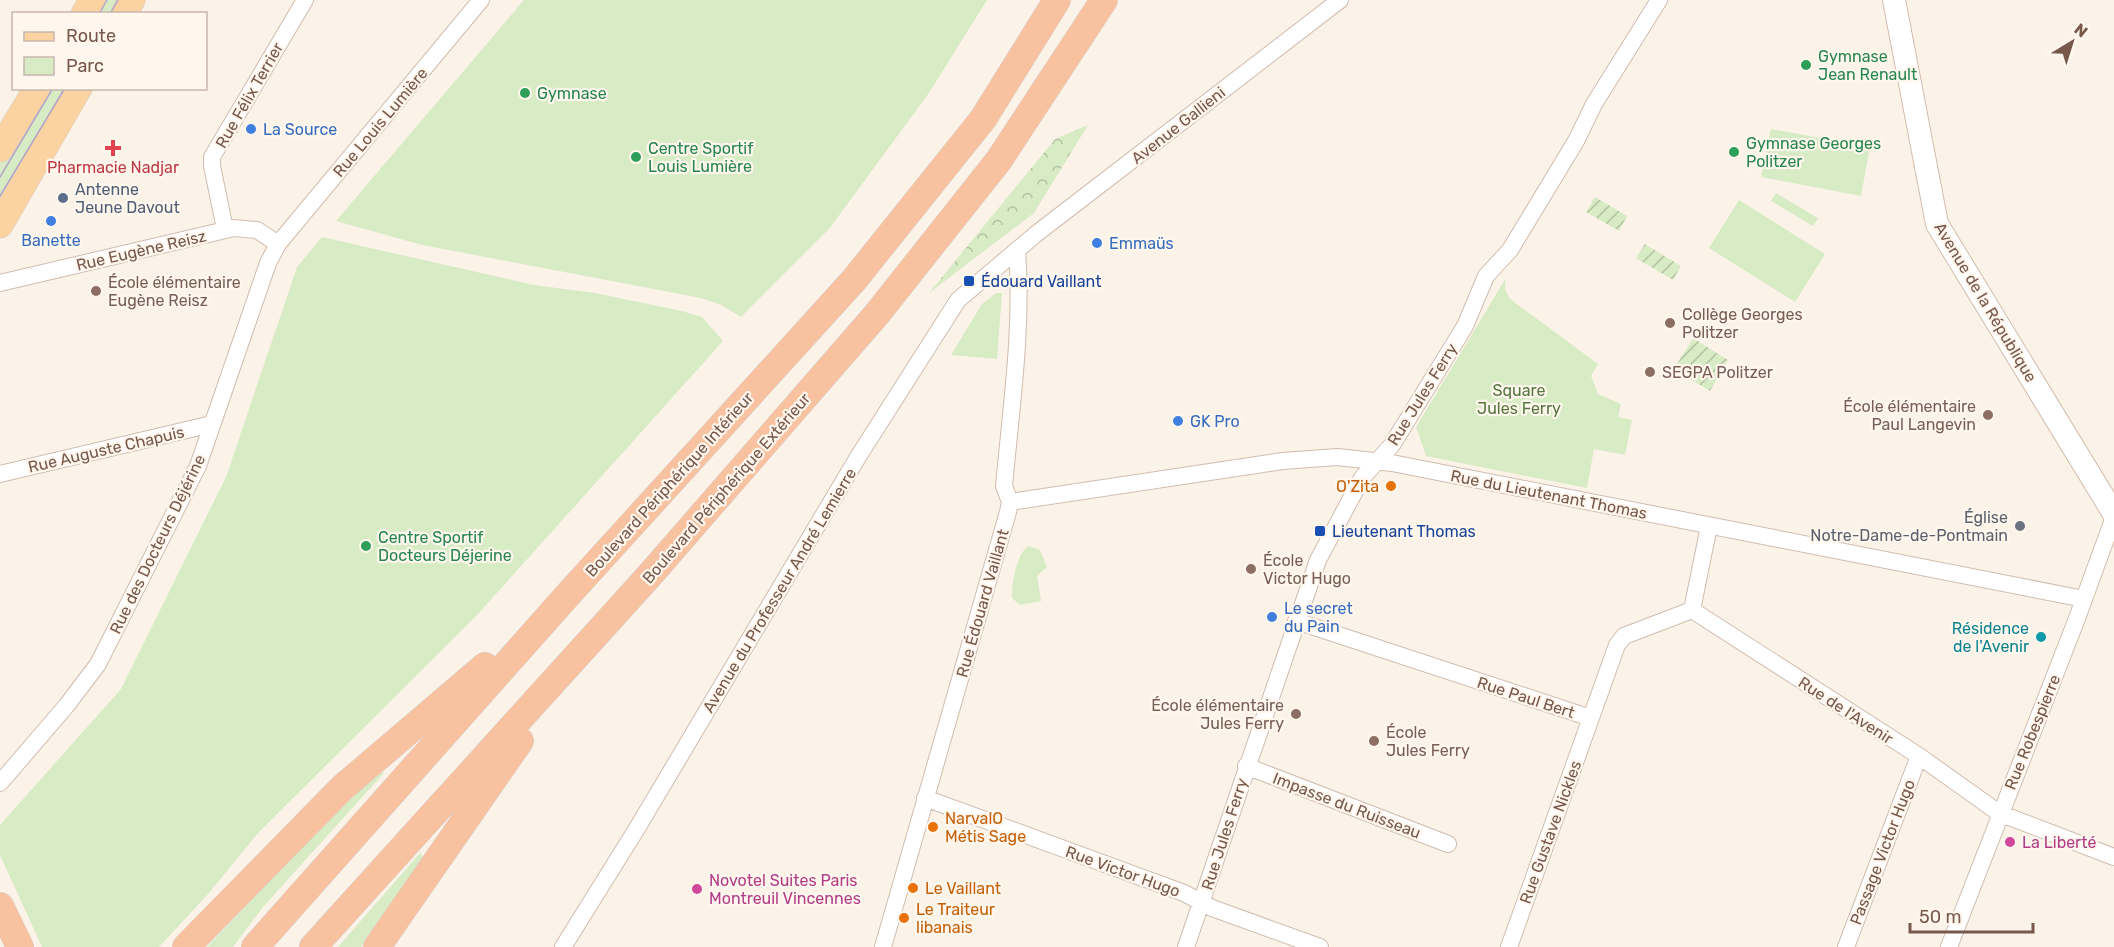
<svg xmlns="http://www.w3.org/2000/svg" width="2114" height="947" viewBox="0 0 2114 947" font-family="Rubik,sans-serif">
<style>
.green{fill:#d7ebc5}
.forest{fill:url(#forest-crowns)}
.garden{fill:url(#garden-furrows)}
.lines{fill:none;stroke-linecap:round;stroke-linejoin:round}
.minor-casing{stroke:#d1bcaf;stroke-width:18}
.secondary-casing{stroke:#d4bcad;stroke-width:24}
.primary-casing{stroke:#d9d0cd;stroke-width:27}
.trunk-casing{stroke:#d9d0cd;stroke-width:28}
.minor{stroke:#fff;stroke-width:16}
.secondary{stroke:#fff;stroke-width:22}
.primary{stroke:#fbd3a1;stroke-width:26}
.trunk{stroke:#f8c2a0;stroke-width:27}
.tram{stroke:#b5a5c7;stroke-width:1.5}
.leisure-dot{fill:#2e9e5b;stroke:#fff7ee;stroke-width:2}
.shop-dot{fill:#3f7fe0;stroke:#fff7ee;stroke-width:2}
.health-dot{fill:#e0444e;stroke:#fff7ee;stroke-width:2}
.service-dot{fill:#5c6f8a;stroke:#fff7ee;stroke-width:2}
.transit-dot{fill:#1a4fb4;stroke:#fff7ee;stroke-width:2}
.education-dot{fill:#8d6e63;stroke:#fff7ee;stroke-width:2}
.food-dot{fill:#e8710a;stroke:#fff7ee;stroke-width:2}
.worship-dot{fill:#6b7280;stroke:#fff7ee;stroke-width:2}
.culture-dot{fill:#0f9aa8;stroke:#fff7ee;stroke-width:2}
.hotel-dot{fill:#d1479c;stroke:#fff7ee;stroke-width:2}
.labels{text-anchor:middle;stroke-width:4.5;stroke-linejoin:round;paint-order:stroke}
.leisure-label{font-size:16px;fill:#27864d;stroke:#fff7ee;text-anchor:start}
.street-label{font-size:16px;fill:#77584b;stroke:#fff7ee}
.shop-label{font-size:16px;fill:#366cbe;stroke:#fff7ee;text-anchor:start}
.health-label{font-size:16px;fill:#be3a42;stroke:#fff7ee}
.service-label{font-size:16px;fill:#4e5e75;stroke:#fff7ee;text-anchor:start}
.transit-label{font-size:16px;fill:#164399;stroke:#fff7ee;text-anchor:start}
.education-label{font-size:16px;fill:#785e54;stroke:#fff7ee;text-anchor:start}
.park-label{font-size:16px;fill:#547740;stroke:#fff7ee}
.food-label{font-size:16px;fill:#c56008;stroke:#fff7ee;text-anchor:start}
.worship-label{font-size:16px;fill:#5b616d;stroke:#fff7ee;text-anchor:end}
.culture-label{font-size:16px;fill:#0d838f;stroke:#fff7ee;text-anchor:end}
.hotel-label{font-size:16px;fill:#b23c85;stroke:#fff7ee;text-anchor:start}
</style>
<defs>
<pattern id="forest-crowns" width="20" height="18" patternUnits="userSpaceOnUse" patternTransform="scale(1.5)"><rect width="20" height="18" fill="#d7ebc5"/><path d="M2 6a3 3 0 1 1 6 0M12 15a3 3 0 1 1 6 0" fill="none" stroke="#b3c1a2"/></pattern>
<pattern id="garden-furrows" width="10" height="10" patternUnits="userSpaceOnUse" patternTransform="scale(1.5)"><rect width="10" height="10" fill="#d7ebc5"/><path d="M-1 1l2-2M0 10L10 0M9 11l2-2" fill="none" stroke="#b3c1a2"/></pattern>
</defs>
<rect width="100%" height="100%" fill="#fcf3e8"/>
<path class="green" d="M100 0H123L115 13 92 14Z
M524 0H987L929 93 829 229 741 317 721 305 701 298 422 245 336 221Z
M46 89H69L0 201V164Z
M1771 129 1870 147 1861 196 1761 177Z
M1776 193 1818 218 1813 226 1771 201Z
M1739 200 1825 254 1795 302 1709 248Z
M322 237 534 285 595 293 682 311 702 317 723 341 478 614 257 834 209 893 159 947H42L0 855V825L121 689 226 477 297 267Z
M1506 278 1505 289 1510 299 1598 364 1591 376 1598 394 1621 404 1618 417 1632 420 1625 455 1594 449 1587 488 1426 456 1416 427Z
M996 293H1002L997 359 951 355 982 304Z
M1028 546 1040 550 1047 567 1037 576 1041 601 1020 605 1012 598C1011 584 1017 554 1028 546Z
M380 771 384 773 263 907 233 947H207L352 794Z
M420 853 423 857 361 947H338Z"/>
<path class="forest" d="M1088 125 1034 213 929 293 1055 139Z"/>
<path class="garden" d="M1595 197 1627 216 1619 231 1586 212Z
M1645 244 1681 266 1673 280 1636 258Z
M1693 338 1728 360 1710 391 1674 369Z"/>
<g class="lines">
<defs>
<path id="minor" d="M225 229 212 166V157L305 0
M0 283 234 228 257 230 278 244
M0 474 212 424
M1010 502 1283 461 1337 457 1392 463 2084 599
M1692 610 1919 756 1999 813 2114 857
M1296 621 1591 718
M1246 766 1448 844
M0 783 67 705 98 664 198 466 268 263 278 244 481 0
M925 798 1184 893 1212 908 1320 947
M563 947 636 830 858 457 958 300 1036 234 1340 0
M883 947 1008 512 1010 502 1004 486C1011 408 1023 328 1017 250
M1186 947 1318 560 1362 478 1392 445 1465 326 1486 276 1510 250 1576 141 1594 104 1659 0
M1509 947 1617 645 1624 636 1692 610 1709 526
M1846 947 1919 756
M1949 947 2076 621 2114 517"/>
<path id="secondary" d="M1894 0 1937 224 2114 514"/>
<path id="primary" d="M84 14 92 0
M124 14 132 0
M0 149 37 88
M0 225 79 88"/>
<path id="trunk" d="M0 906 20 947
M186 947 342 788 485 666
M255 947 566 597 854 280 983 119 1057 0
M313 947 649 576 877 314 999 160 1104 0
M377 947 520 741"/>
</defs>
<use href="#minor" class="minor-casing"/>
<use href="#secondary" class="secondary-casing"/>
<use href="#primary" class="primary-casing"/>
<use href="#trunk" class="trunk-casing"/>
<use href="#minor" class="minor"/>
<use href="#secondary" class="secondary"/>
<use href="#primary" class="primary"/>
<use href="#trunk" class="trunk"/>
<path class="tram" d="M99 14 107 0
M110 14 118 0
M0 177 53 88
M0 196 65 88"/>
</g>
<g class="leisure-dot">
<circle cx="1806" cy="65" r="6"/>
<circle cx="525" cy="93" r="6"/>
<circle cx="1734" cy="152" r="6"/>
<circle cx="636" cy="157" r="6"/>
<circle cx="366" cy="546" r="6"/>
</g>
<g class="shop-dot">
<circle cx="251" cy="129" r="6"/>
<circle cx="51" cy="221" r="6"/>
<circle cx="1097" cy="243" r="6"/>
<circle cx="1178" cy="421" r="6"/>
<circle cx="1272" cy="617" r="6"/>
</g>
<path class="health-dot" d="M110 139h6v6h6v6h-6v6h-6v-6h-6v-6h6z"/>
<circle class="service-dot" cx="63" cy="198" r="6"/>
<g class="transit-dot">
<rect x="963" y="275" width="12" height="12" rx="3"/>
<rect x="1314" y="525" width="12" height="12" rx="3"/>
</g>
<g class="education-dot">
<circle cx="96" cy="291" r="6"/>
<circle cx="1670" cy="323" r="6"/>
<circle cx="1650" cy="372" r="6"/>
<circle cx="1988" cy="415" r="6"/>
<circle cx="1251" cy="569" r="6"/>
<circle cx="1296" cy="714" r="6"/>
<circle cx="1374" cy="741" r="6"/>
</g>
<g class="food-dot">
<circle cx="1391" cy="486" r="6"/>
<circle cx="933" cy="827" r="6"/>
<circle cx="913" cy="888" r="6"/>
<circle cx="904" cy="918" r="6"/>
</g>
<circle class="worship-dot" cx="2020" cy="526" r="6"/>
<circle class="culture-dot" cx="2041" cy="637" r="6"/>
<g class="hotel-dot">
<circle cx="2010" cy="842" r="6"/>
<circle cx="697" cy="889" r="6"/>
</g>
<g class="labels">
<g class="leisure-label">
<text x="1818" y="62">Gymnase<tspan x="1818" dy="18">Jean Renault</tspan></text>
<text x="537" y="99">Gymnase</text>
<text x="1746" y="149">Gymnase Georges<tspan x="1746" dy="18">Politzer</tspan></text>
<text x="648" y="154">Centre Sportif<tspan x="648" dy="18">Louis Lumière</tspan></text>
<text x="378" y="543">Centre Sportif<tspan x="378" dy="18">Docteurs Déjerine</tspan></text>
</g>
<g class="street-label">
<text transform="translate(249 95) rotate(-60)" y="6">Rue Félix Terrier</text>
<text transform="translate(380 122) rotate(-50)" y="6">Rue Louis Lumière</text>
<text transform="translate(1178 125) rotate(-38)" y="6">Avenue Gallieni</text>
<text transform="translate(141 250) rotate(-13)" y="6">Rue Eugène Reisz</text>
<text transform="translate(1986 302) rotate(59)" y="6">Avenue de la République</text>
<text transform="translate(1422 394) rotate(-58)" y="6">Rue Jules Ferry</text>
<text transform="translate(106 449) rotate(-13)" y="6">Rue Auguste Chapuis</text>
<text transform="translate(669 484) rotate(-48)" y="6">Boulevard Périphérique Intérieur</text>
<text transform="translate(726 488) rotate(-49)" y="6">Boulevard Périphérique Extérieur</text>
<text transform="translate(1549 494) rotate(11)" y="6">Rue du Lieutenant Thomas</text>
<text transform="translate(157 544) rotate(-64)" y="6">Rue des Docteurs Déjérine</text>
<text transform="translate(779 590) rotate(-59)" y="6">Avenue du Professeur André Lemierre</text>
<text transform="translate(982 603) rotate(-74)" y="6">Rue Édouard Vaillant</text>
<text transform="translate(1526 697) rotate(18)" y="6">Rue Paul Bert</text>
<text transform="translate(1846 710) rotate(33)" y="6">Rue de l'Avenir</text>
<text transform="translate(2032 732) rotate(-68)" y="6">Rue Robespierre</text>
<text transform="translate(1347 805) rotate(21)" y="6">Impasse du Ruisseau</text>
<text transform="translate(1550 832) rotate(-70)" y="6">Rue Gustave Nickles</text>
<text transform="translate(1224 834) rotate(-72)" y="6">Rue Jules Ferry</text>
<text transform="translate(1882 852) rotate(-69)" y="6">Passage Victor Hugo</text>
<text transform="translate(1123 871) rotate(20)" y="6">Rue Victor Hugo</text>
</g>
<g class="shop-label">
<text x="263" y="135">La Source</text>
<text x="51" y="246" text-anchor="middle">Banette</text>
<text x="1109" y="249">Emmaüs</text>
<text x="1190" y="427">GK Pro</text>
<text x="1284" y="614">Le secret<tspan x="1284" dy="18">du Pain</tspan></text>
</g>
<g class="health-label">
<text x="113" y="173">Pharmacie Nadjar</text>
</g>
<g class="service-label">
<text x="75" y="195">Antenne<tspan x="75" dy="18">Jeune Davout</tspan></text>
</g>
<g class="transit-label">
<text x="981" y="287">Édouard Vaillant</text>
<text x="1332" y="537">Lieutenant Thomas</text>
</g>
<g class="education-label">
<text x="108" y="288">École élémentaire<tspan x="108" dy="18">Eugène Reisz</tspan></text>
<text x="1682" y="320">Collège Georges<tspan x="1682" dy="18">Politzer</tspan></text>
<text x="1662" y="378">SEGPA Politzer</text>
<text x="1976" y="412" text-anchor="end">École élémentaire<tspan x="1976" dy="18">Paul Langevin</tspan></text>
<text x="1263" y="566">École<tspan x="1263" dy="18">Victor Hugo</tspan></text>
<text x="1284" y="711" text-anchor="end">École élémentaire<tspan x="1284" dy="18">Jules Ferry</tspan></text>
<text x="1386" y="738">École<tspan x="1386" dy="18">Jules Ferry</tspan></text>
</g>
<g class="park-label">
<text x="1519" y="396">Square<tspan x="1519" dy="18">Jules Ferry</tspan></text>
</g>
<g class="food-label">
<text x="1379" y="492" text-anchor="end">O'Zita</text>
<text x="945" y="824">NarvalO<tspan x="945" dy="18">Métis Sage</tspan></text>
<text x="925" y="894">Le Vaillant</text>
<text x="916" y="915">Le Traiteur<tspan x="916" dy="18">libanais</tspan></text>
</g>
<g class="worship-label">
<text x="2008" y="523">Église<tspan x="2008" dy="18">Notre-Dame-de-Pontmain</tspan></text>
</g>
<g class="culture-label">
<text x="2029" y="634">Résidence<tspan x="2029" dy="18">de l'Avenir</tspan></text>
</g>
<g class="hotel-label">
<text x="2022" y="848">La Liberté</text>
<text x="709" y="886">Novotel Suites Paris<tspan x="709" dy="18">Montreuil Vincennes</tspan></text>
</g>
</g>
<rect x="12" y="12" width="195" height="78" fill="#fff7ee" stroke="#c9b7ad" stroke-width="1.5"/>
<rect x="24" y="32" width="30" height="9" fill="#fbd3a1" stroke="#c9b7ad" stroke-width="1.5"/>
<text x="66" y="42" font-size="18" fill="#77584b">Route</text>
<rect x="24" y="57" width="30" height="18" fill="#d7ebc5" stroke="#c9b7ad" stroke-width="1.5"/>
<text x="66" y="72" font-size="18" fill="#77584b">Parc</text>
<g transform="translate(2072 42) rotate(38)" stroke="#fff7ee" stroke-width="4.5" paint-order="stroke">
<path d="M0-4.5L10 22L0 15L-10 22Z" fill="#77584b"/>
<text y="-9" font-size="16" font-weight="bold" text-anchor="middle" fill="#77584b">N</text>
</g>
<path d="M1910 923v9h123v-9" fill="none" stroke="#77584b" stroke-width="3"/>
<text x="1919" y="923" font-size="18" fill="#77584b" stroke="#fff7ee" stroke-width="4.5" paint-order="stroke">50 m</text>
</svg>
